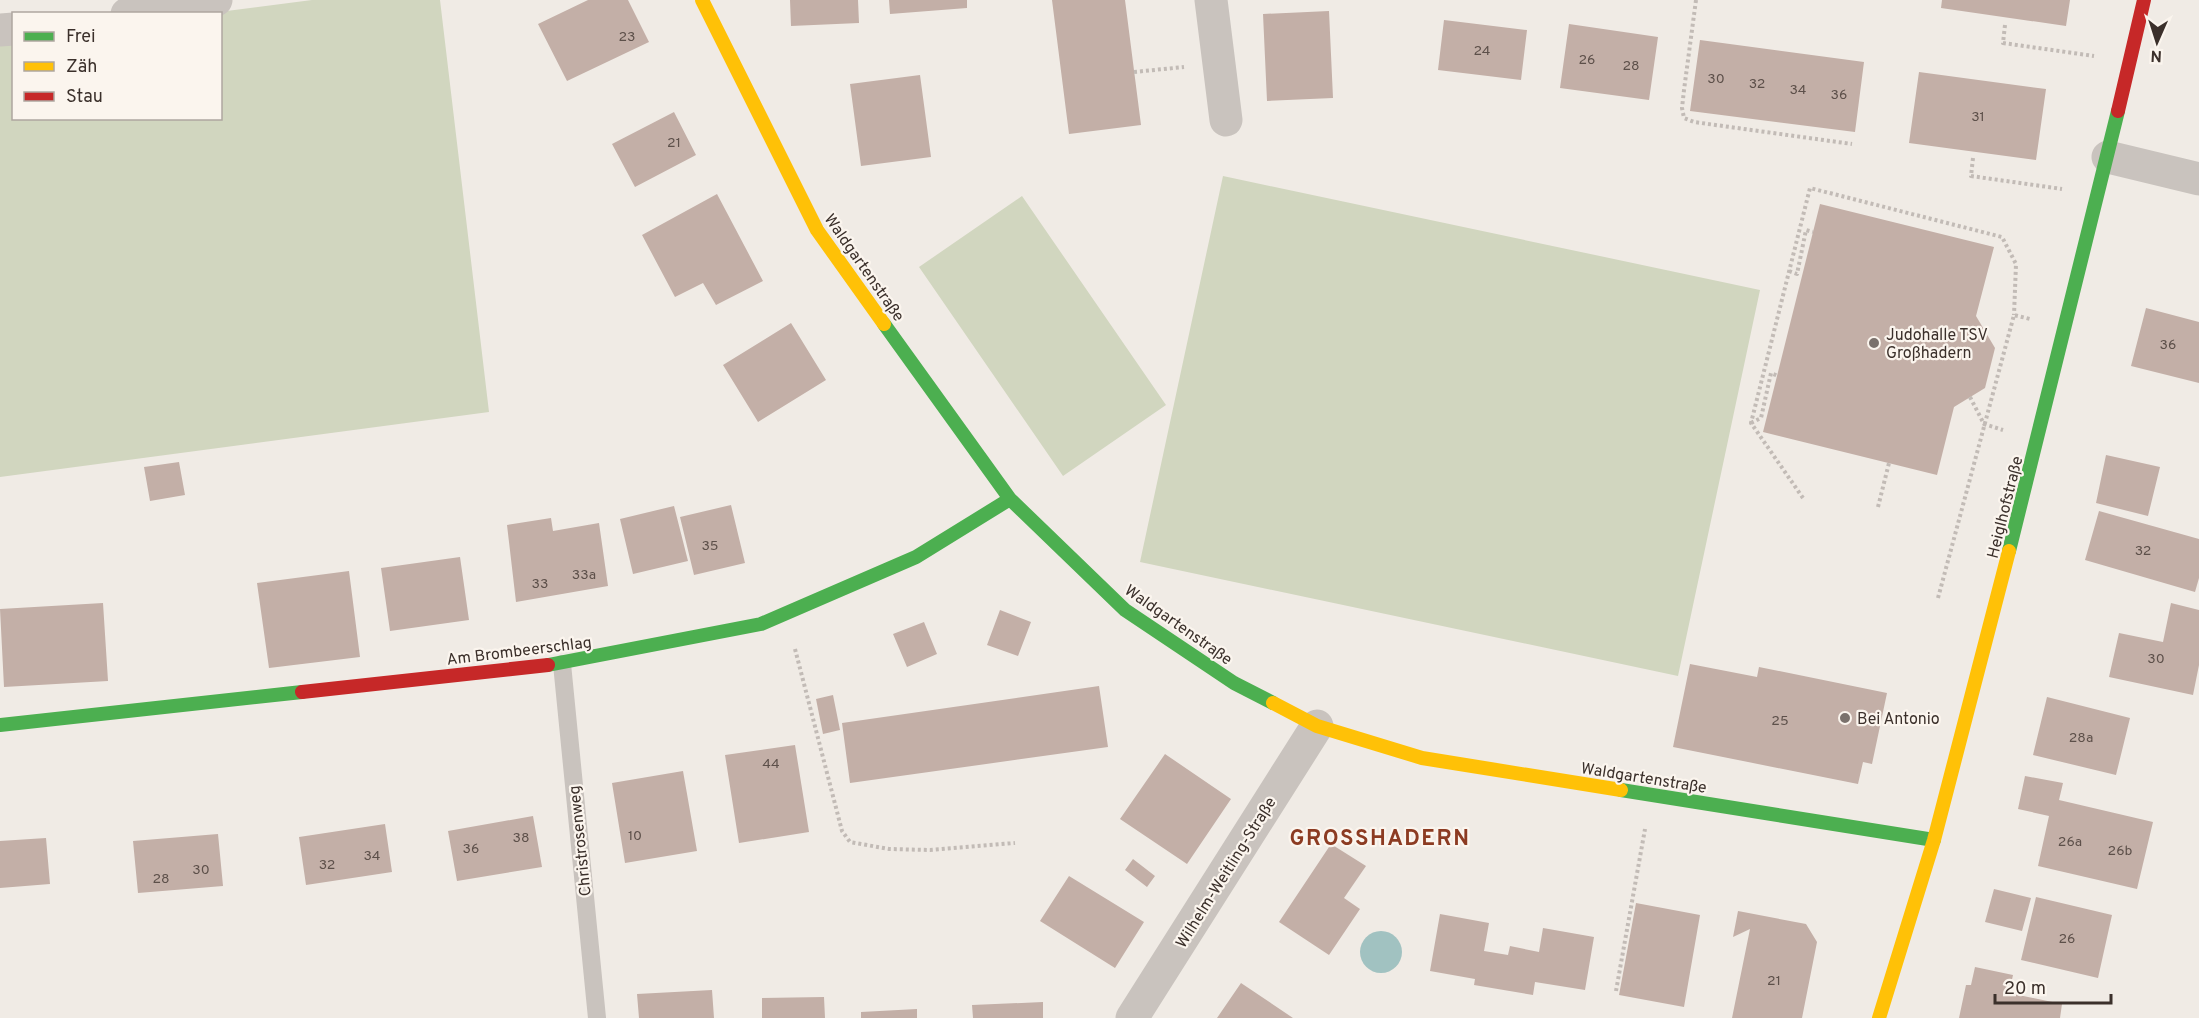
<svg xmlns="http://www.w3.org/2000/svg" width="2199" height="1018" viewBox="0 0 2199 1018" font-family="Overpass,sans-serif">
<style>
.green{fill:#d1d6bf}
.water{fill:#a1c2c1}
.building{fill:#c3afa7}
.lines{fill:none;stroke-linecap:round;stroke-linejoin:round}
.path{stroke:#c2bbb6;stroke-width:4;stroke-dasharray:3 3;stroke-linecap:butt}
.lane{stroke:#c9c3be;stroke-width:18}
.street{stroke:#c9c3be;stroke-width:33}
.fast{stroke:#4caf50;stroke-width:14}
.slow{stroke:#ffc107;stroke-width:14}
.jam{stroke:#c62828;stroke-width:14}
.poi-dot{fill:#7a716c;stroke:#fbf5ee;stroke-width:2}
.labels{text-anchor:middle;stroke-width:4.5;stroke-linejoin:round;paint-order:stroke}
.number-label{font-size:14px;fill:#5d504a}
.street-label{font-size:16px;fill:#3b302b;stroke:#fbf5ee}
.poi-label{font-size:16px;fill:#3b302b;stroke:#fbf5ee;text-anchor:start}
.district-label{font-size:22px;font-weight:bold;letter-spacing:1.5px;fill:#8c3b22;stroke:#fbf5ee}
</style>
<rect width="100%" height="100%" fill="#f0ebe5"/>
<path class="green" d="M312 0H440L489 412 0 477V42L13 40 14 118H220V14L211 13Z
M1223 176 1760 290 1678 676 1140 562Z
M1022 196 1166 405 1063 476 919 267Z"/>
<path class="water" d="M1360 952a21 21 0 1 1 42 0a21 21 0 1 1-42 0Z"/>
<path class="building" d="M588 0H628L649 42 567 81 538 24Z
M790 0H858L859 23 791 26Z
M889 0H967V8L890 14Z
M1052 0H1125L1141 125 1069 134Z
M1942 0H2070L2066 26 1941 8Z
M1329 11 1333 98 1267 101 1263 14Z
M1444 20 1527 30 1521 80 1438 70Z
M1569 24 1658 37 1649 100 1560 88Z
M1700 40 1864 62 1855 132 1690 111Z
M1919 72 2046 89 2036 160 1909 143Z
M920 75 931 157 861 166 850 84Z
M674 112 696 155 635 187 612 144Z
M717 194 763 281 716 305 703 283 675 297 642 235Z
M1820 204 1994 247 1976 316 1995 348 1985 388 1954 407 1937 475 1763 432Z
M2146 308 2199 322V383L2131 366Z
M791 323 826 380 758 422 723 365Z
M2106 455 2160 467 2148 516 2096 503Z
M179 462 185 495 150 501 144 467Z
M731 505 745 563 694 575 680 517Z
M674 506 688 561 633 574 620 519Z
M2099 511 2199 539V578L2195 592 2085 560Z
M551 518 553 531 599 523 608 586 516 602 507 525Z
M460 557 469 620 390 631 381 568Z
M349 571 360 657 269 668 257 583Z
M103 603 108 681 4 687 0 609Z
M2171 603 2199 610V665L2193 695 2109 677 2119 633 2163 642Z
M1000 610 1031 622 1018 656 987 645Z
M924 622 937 654 907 667 893 634Z
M1690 664 1757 677 1759 667 1887 693 1872 764 1863 762 1858 784 1673 747Z
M1099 686 1108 747 850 783 842 723Z
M833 695 840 730 823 734 816 699Z
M2047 697 2130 718 2116 775 2033 755Z
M795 745 809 832 739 843 725 755Z
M1165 754 1231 799 1187 864 1120 819Z
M683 771 697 851 625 863 612 783Z
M2025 776 2063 783 2059 800 2153 822 2137 889 2038 866 2049 816 2018 809Z
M533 816 542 867 457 881 448 831Z
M385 824 392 872 306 885 299 837Z
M218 834 223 886 138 893 133 841Z
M46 838 50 884 0 888V841Z
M1331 844 1366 866 1344 898 1360 909 1329 955 1279 922Z
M1133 859 1155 876 1147 887 1125 870Z
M1069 876 1144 922 1115 968 1040 921Z
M1994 889 2031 898 2022 931 1985 922Z
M2036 897 2112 915 2098 978 2021 960Z
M1636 903 1700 915 1684 1007 1619 995Z
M1738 911 1806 924 1817 942 1802 1018H1732L1750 929 1733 937Z
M1440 914 1489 923 1484 951 1508 955 1510 946 1539 952 1543 928 1594 937 1585 990 1535 982 1533 995 1474 985 1475 979 1430 971Z
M1975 967 2013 975 2009 993 2062 1004 2060 1018H1959L1966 985H1971Z
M1241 983 1293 1018H1217Z
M712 990 714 1018H639L637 994Z
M824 997 825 1018H762V998Z
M1043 1002V1018H973L972 1005Z
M917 1009V1018H861V1012Z"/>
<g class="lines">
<path class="path" d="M1696 0 1684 90 1682 108 1684 118 1694 122 1852 144
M2005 25 2003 43 2094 56
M1134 72 1184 67
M1973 158 1971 176 2062 189
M1789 271 1797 274 1806 230 1813 232
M1970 397 1984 424 2003 430
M1751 423 1761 418 1771 373 1778 376
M1803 498 1751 423 1810 188 2002 237 2016 264 2014 315
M1878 507 1889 463
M1938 598 2014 315 2030 319
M795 649 842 831 850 842 889 849 930 850 1015 843
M1616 991 1645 829"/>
<path class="lane" d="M562 664 597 1018"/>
<path class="street" d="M1211 0 1226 120
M127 14 216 0
M0 30 14 29
M2108 157 2199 179
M1132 1018 1317 726"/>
<path class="fast" d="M884 324 1010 499 1125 610 1234 683 1273 703
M2009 551 2118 111
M548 665 761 624 916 557 1010 499
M0 725 302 692
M1621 790 1934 840"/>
<path class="slow" d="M702 0 817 230 884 324
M1273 703 1317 726 1422 758 1621 790
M1879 1018 1934 840 2009 551"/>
<path class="jam" d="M2118 111 2144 0
M302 692 548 665"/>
</g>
<g class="poi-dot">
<circle cx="1874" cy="343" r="6"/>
<circle cx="1845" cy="718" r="6"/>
</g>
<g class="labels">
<g class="number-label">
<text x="627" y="41">23</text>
<text x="1482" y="55">24</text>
<text x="1587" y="64">26</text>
<text x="1631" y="70">28</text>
<text x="1716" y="83">30</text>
<text x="1757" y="88">32</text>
<text x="1798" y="94">34</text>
<text x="1839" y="99">36</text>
<text x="1978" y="121">31</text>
<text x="674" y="147">21</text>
<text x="2168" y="349">36</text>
<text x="710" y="550">35</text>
<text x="2143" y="555">32</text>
<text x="584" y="579">33a</text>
<text x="540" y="588">33</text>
<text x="2156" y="663">30</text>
<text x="1780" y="725">25</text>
<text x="2081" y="742">28a</text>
<text x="771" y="768">44</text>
<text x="635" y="840">10</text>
<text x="521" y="842">38</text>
<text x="2070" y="846">26a</text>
<text x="471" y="853">36</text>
<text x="2120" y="855">26b</text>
<text x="372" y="860">34</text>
<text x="327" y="869">32</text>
<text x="201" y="874">30</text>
<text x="161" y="883">28</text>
<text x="2067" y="943">26</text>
<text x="1774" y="985">21</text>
</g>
<g class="street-label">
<text transform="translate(865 267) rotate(55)" y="6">Waldgartenstraße</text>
<text transform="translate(2004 507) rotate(-76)" y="6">Heiglhofstraße</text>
<text transform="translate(1179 624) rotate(35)" y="6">Waldgartenstraße</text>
<text transform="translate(519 650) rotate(-7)" y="6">Am Brombeerschlag</text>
<text transform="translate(1644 777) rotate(9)" y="6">Waldgartenstraße</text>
<text transform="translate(579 841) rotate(-96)" y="6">Christrosenweg</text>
<text transform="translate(1225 872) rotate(-58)" y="6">Wilhelm-Weitling-Straße</text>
</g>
<g class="poi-label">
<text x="1886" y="340">Judohalle TSV<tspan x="1886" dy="18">Großhadern</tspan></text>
<text x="1857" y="724">Bei Antonio</text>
</g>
<g class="district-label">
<text x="1380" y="845">GROSSHADERN</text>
</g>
</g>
<rect x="12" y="12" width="210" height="108" fill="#fbf5ee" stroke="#aea6a0" stroke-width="1.5"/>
<rect x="24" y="32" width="30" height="9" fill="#4caf50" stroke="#aea6a0" stroke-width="1.5"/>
<text x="66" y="42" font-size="18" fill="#3b302b">Frei</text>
<rect x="24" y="62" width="30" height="9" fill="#ffc107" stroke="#aea6a0" stroke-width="1.5"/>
<text x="66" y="72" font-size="18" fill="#3b302b">Zäh</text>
<rect x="24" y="92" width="30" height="9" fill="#c62828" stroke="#aea6a0" stroke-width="1.5"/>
<text x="66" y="102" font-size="18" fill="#3b302b">Stau</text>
<g transform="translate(2157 42) rotate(183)" stroke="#fbf5ee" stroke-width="4.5" paint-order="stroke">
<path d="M0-4.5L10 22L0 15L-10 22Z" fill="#3b302b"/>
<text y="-9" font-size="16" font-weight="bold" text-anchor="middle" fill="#3b302b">N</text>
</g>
<path d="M1995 994v9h116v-9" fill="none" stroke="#3b302b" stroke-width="3"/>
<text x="2004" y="994" font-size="18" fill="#3b302b" stroke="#fbf5ee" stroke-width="4.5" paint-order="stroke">20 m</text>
</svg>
